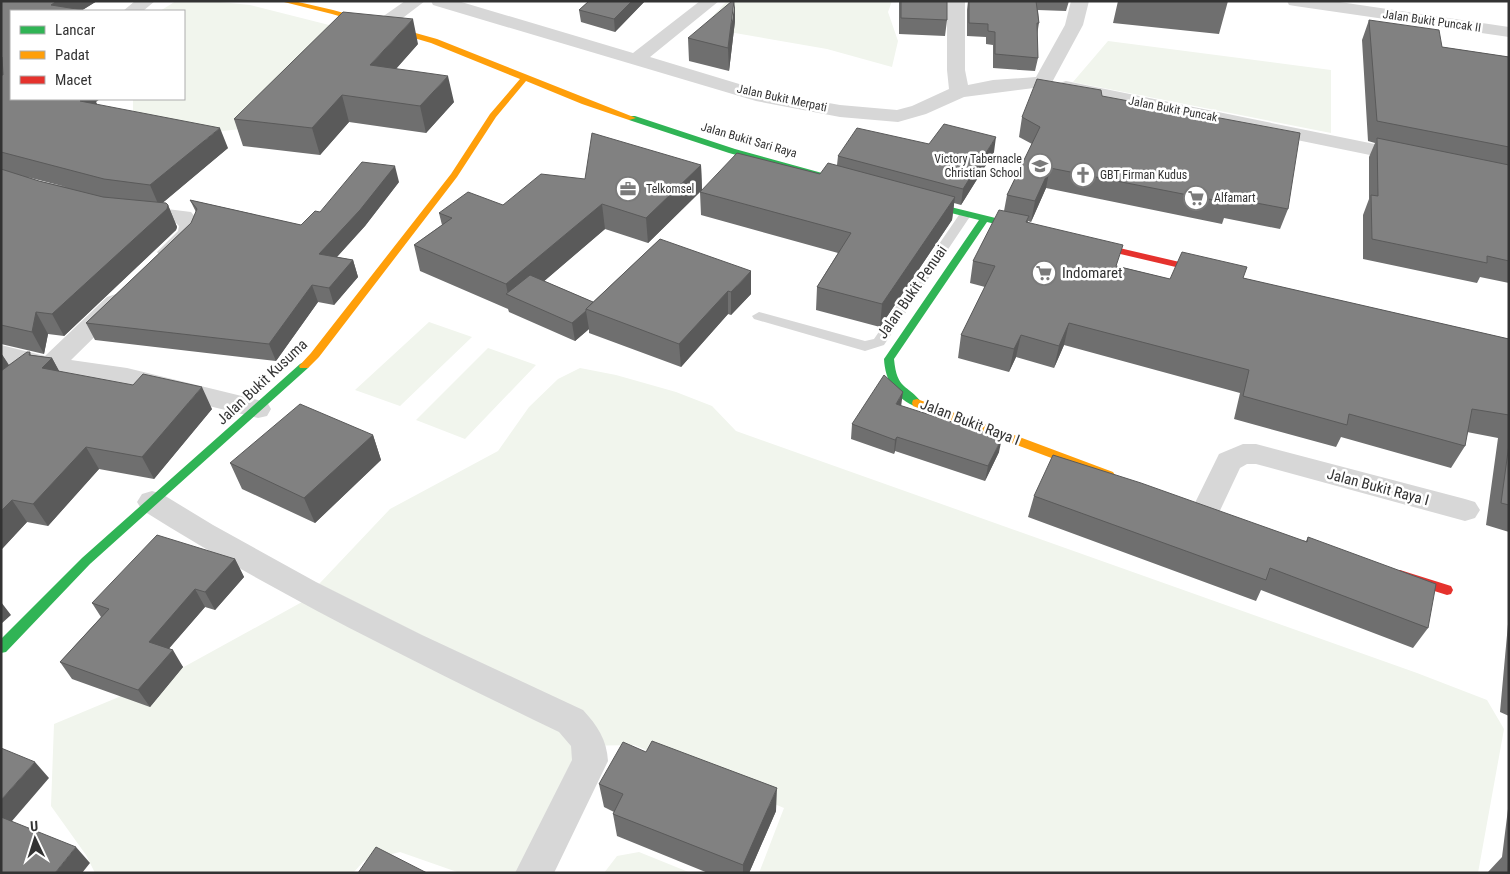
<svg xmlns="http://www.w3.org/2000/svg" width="1510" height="874" viewBox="0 0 1510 874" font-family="'Roboto Condensed',sans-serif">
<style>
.green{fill:#f1f5ed}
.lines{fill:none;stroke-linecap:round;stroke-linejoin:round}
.lane{fill:#d7d7d7;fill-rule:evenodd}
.street{fill:#d7d7d7;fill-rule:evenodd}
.fast{fill:#30b455;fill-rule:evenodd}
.slow{fill:#ff9f0a;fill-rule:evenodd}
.jam{fill:#e5322d;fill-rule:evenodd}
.wall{fill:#6f6f6f;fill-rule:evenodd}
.shaded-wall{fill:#5a5a5a}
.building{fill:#818181;stroke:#5a5a5a}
.labels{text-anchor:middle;stroke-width:5;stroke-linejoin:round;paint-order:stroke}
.far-street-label{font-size:12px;fill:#333;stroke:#fff}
.far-poi-label{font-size:12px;fill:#333;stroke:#fff;text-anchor:start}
.poi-label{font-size:15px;fill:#333;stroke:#fff;text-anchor:start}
.street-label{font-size:15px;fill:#333;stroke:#fff}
</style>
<rect width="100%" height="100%" fill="#fff"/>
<path class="green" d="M176 1H210L250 5 341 28 241 129 203 133 133 117V99H184V11H160Z
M727 1H892L888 12 898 41 892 67 827 49 729 32 709 20Z
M1108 41 1331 70V133L1073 82Z
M429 322 472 337 400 406 355 390Z
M488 348 536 365 465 439 416 420Z
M580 368 616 375 676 392 712 406 736 431 1417 673 1487 700 1504 729 1478 873H759L784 808 634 745 579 746 517 873H460L400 852 364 861 353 873H95L86 855 51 806 54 724 162 679 302 602 390 509 498 451 529 407 558 379Z
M639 852 691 873H604L617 856Z"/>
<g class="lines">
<path class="lane" d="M965 211 971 215 884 345 865 351 754 319 752 316 759 312 865 341 874 339 961 212Z"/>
<path class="street" d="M135 1H155L143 11H123Z
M405 1H425L387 30 381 31 375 30 372 26 375 22Z
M431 1H458L633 53 700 1H719L650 57 766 92 840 105 897 110 912 106 949 89 947 70V1H965V70L968 85 993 80 1036 77 1065 25 1071 1H1089L1083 25 1050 86 964 97 926 114 898 122 840 117 756 101 433 5Z
M1287 1H1333L1509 27V37L1295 6 1289 5Z
M1066 81 1409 151 1416 153 1419 157 1416 161 1409 163 1059 91 1056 87 1059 83Z
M135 205 191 212 202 225C200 236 188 251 177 257 172 260 166 258 161 257L157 252 178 231 179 226 176 223 127 217 124 212 127 207Z
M116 294 125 297 128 302 125 307 71 360 127 368 258 400 267 402 271 409 267 416 258 418 127 386 34 372 1 362V345L45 356 107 297Z
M1243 444H1256L1465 499 1475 502 1480 510 1475 518 1465 521 1256 464H1247L1240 468 1216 519 1206 522 1196 519 1191 511 1219 454Z
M152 491 162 494 213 525 316 582 422 635 583 710C597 725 607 740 608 761L554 873H515L572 760 571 746 559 732C417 663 275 594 142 510L137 502 142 494Z"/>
<path class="fast" d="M629 116H635L735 149 822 173 823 175 819 178 729 153 629 120Z
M918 199 1032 227 1034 229 1029 232 987 222 894 359C897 391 907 383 922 403L917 407C896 400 885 380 884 359L979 220 915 204V200Z
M304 362 309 366 308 368 90 564 6 652 1 653V639L82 558 300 364Z"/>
<path class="slow" d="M280 1H294L333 10 437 39 636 118 629 120 582 104 526 81 496 117 457 177 319 357 308 368H300L299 366 311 353 451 174 490 114 520 79 431 43 332 14Z
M917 399 1113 472 1115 475 1113 478H1105L913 406 912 403 913 400Z"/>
<path class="jam" d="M1085 240 1214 270 1219 273 1214 276 1082 245V241Z
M1400 570 1451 586 1453 590 1451 594 1447 595 1396 579 1394 575 1396 571Z"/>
</g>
<path class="wall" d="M1 1H97L82 10 11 11 96 102 97 105 228 148 162 203 168 205 177 227 176 230 64 336 48 334 44 354 1 344ZM27 177 66 187 39 181Z
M589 1H645L615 32 581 22 579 10Z
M899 1H947V20L945 36 899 34Z
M968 1H1069L1066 11 1038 10 1039 23 1037 35 1038 58 1035 71 993 68V45L986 44V37L967 36V10Z
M1118 1H1228L1219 34 1113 23Z
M1369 20 1442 47 1509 57V283L1480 277 1477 283 1363 259V215L1369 199V157L1375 143 1368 141 1362 40Z
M735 21 729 71 689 61 688 38Z
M418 44 396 69 454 102 426 133 349 122 320 155 243 146 234 119Z
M1102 96 1288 209 1280 229 1224 218 1222 224 1046 188 1031 222 1028 221V222L1117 266 1170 279 1243 278 1509 339V532L1486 525 1498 438 1467 432 1465 446 1451 468 1341 437 1336 447 1234 419 1240 393 1064 345 1054 368 1016 357 1009 372 958 358 961 335 985 287 970 283 973 261 1004 211 1007 195 1032 144 1019 137 1022 117Z
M929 144 994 152 961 205 954 203 952 220 880 327 816 310 817 287 838 253 701 215 700 192 820 174 837 165 838 156Z
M701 165 702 190 648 243 605 229 544 281 593 302 660 239 751 294 731 315 728 314 681 367 589 333V329L575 341 509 312 508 309 420 271 414 245 442 225 439 213 503 205 585 179Z
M399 182 365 226 337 257 353 260 358 277 334 305 318 302 276 361 95 340 86 323 191 223 196 212 190 200 301 225 320 212Z
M30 352 31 355 52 358 59 371 212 409 154 479 99 469 48 526 27 522 1 550V353L9 365Z
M901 406 999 452 985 481 895 451 894 454 851 439 852 424Z
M373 435 381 460 315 523 242 489 230 463Z
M1034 496 1306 541 1308 537 1428 628 1413 648 1261 590 1256 601 1028 517Z
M235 559 244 577 215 610 205 607 169 648 183 667 150 707 72 679 60 662 101 617 92 603Z
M1509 613V716L1500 712Z
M646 752 776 811 749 873H708L617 836 613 814 614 812 604 807 599 784Z
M1509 801V873H1488V872L1502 857Z"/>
<path class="shaded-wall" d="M57 1H97L81 11 51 5Z
M632 1H645L615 32 614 19Z
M735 1V21L729 71 728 48Z
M413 19 418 44 376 91 370 65Z
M2 57 11 76 1 81V58Z
M448 76 454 102 426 133 420 106Z
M342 95 349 122 320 155 312 128Z
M80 99H100L96 102 101 113 80 101Z
M220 128 228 148 159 206 150 185Z
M996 137 994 152 961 205 963 189Z
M701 165 702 190 648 243 646 218Z
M395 166 399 182 365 226 324 271 319 254Z
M1050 168 1046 188 1031 222 1035 201Z
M955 197 952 220 880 327 882 304Z
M602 204 605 229 521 301 508 295 506 284Z
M168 205 177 227 176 230 64 336 52 314Z
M353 260 358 277 334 305 329 288Z
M751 271V294L731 315V292Z
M312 285 318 302 276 361 269 344Z
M728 291V314L681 367 679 344Z
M586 311 589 329 575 341 572 323Z
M36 312 48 334 44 354 32 332Z
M1069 323 1064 345 1054 368 1059 346Z
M1021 335 1016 357 1009 372 1014 349Z
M1 353 10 367 1 373Z
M52 358 64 380 42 368Z
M202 387 212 409 154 479 142 457Z
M903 392 901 407 896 404Z
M373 435 381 460 315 523 304 498Z
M897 437 895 451 894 454 895 440Z
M1002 438 999 452 985 481 988 466Z
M86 447 99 469 48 526 33 504Z
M12 500 27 522 1 550V511Z
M235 559 244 577 215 610 205 592Z
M195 589 205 607 160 659 149 642Z
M1 602 11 615 1 624Z
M173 650 183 667 150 707 138 690Z
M35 762 49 778 6 828 1 824V800Z
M777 788 776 811 749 873H743V865Z
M76 847 90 863 82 873H55Z"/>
<path class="building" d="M1 1H57L51 5 83 10 82 11H11V99H83L80 101 220 128 150 185 104 179 1 152V75H3L2 57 1 58Z
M589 1H632L614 19 579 10Z
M732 1H734L728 48 688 38Z
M901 1H947V20L901 18Z
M969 1H1036L1039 23H1037L1038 58 995 54V32L988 31V24L969 23Z
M343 12 413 19 370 65 448 76 420 106 342 95 312 128 234 119Z
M1369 20 1439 30 1442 47 1509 57V147L1377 121Z
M1037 79 1101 90 1102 96 1300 133 1288 209 1230 198 1229 203 1050 168 1035 201 1007 195 1040 127 1022 117Z
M944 124 996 137 963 189 838 156 857 128 929 144Z
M592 133 701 165 646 218 602 204 506 284 414 245 452 218 439 213 468 192 503 205 541 174 585 179Z
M1377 138 1509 165V261L1487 256V263L1372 239 1371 195 1378 196Z
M737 153 820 174 828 163 955 197 882 304 817 287 851 233 700 192Z
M362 162 395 166 360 210 319 254 353 260 329 288 312 285 269 344 86 323 191 223 197 209 190 200 301 225 315 211 320 212Z
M1 169 39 181 103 197 166 203 168 205 167 209 52 314 36 312 32 332 1 325Z
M999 210 1029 216 1026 222 1123 245 1116 266 1170 279 1182 252 1247 267 1243 278 1509 339V415L1472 409 1465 446 1349 414 1347 425 1243 396 1249 370 1069 323 1059 346 1021 335 1014 349 961 335 995 266 973 261Z
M660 239 751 271 731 292 728 291 679 344 586 309Z
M530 275 593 302 586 309V311L572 323 506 294Z
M27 352H30L29 355 52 358 42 368 133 385 143 374 202 387 142 457 86 447 33 504 12 500 1 511V371Z
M884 375 903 392 896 404 1002 438 988 466 897 437 895 440 852 424Z
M300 404 373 435 304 498 230 463Z
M1509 444V505L1501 503Z
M1053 455 1141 483 1307 542 1308 537 1436 584 1428 628 1270 568 1266 580 1034 496Z
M157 535 235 559 205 592 195 589 149 642 173 650 138 690 60 662 109 609 92 603Z
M652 741 777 788 743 865 613 814 623 794 599 784 623 742 646 752Z
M1 748 35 762 1 800Z
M1 817 76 847 55 873H1Z
M376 847 427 873H358Z
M1509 851V873H1508Z"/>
<defs>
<symbol id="school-ring" viewBox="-11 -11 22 22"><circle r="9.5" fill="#fff" stroke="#7a7a7a" stroke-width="1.5"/><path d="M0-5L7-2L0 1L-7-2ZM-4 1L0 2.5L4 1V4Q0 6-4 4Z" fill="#7a7a7a"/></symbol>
<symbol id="church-ring" viewBox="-11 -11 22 22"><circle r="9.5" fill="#fff" stroke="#7a7a7a" stroke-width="1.5"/><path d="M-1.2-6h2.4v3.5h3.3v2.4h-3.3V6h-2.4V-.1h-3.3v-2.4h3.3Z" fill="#7a7a7a"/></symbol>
<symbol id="office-ring" viewBox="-11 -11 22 22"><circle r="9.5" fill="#fff" stroke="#7a7a7a" stroke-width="1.5"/><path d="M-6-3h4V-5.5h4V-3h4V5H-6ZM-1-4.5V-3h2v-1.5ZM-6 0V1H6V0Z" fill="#7a7a7a"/></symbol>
<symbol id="supermarket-ring" viewBox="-11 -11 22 22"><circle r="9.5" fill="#fff" stroke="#7a7a7a" stroke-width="1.5"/><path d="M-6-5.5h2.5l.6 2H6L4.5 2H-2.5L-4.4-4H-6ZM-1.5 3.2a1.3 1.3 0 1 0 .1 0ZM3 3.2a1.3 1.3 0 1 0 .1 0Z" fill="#7a7a7a"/></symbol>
</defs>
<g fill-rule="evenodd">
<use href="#school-ring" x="1026" y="152" width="28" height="28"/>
<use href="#church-ring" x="1069" y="161" width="28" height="28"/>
<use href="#office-ring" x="614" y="175" width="28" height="28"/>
<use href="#supermarket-ring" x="1182" y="184" width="28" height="28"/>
<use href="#supermarket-ring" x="1030" y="259" width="28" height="28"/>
</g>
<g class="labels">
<g class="far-street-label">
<text transform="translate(1432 21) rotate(8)" y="4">Jalan Bukit Puncak II</text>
<text transform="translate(782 98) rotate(12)" y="4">Jalan Bukit Merpati</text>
<text transform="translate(1173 109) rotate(11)" y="4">Jalan Bukit Puncak</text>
<text transform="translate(749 140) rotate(16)" y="4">Jalan Bukit Sari Raya</text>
</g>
<g class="far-poi-label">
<text x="1022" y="163" text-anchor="end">Victory Tabernacle<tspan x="1022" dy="14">Christian School</tspan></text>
<text x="1100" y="179">GBT Firman Kudus</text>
<text x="646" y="193">Telkomsel</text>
<text x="1214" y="202">Alfamart</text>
</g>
<g class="poi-label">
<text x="1062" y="278">Indomaret</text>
</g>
<g class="street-label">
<text transform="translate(912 292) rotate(-55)" y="5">Jalan Bukit Penuai</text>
<text transform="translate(262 382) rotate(-43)" y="5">Jalan Bukit Kusuma</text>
<text transform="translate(970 422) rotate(21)" y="5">Jalan Bukit Raya I</text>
<text transform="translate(1378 487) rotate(15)" y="5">Jalan Bukit Raya I</text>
</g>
</g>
<rect width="1510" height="874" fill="none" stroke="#333333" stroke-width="5"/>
<rect x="10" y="10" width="175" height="90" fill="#ffffff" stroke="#adadad"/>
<rect x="20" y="26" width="25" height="8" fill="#30b455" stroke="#adadad"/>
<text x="55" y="35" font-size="15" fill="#333333">Lancar</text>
<rect x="20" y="51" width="25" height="8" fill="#ff9f0a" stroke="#adadad"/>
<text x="55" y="60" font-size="15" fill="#333333">Padat</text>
<rect x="20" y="76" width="25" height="8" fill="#e5322d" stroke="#adadad"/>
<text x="55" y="85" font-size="15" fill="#333333">Macet</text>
<g transform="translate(35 839) rotate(356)" stroke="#ffffff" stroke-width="4" paint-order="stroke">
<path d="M0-4L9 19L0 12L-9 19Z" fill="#333333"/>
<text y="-8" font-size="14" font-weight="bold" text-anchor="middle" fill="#333333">U</text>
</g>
</svg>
